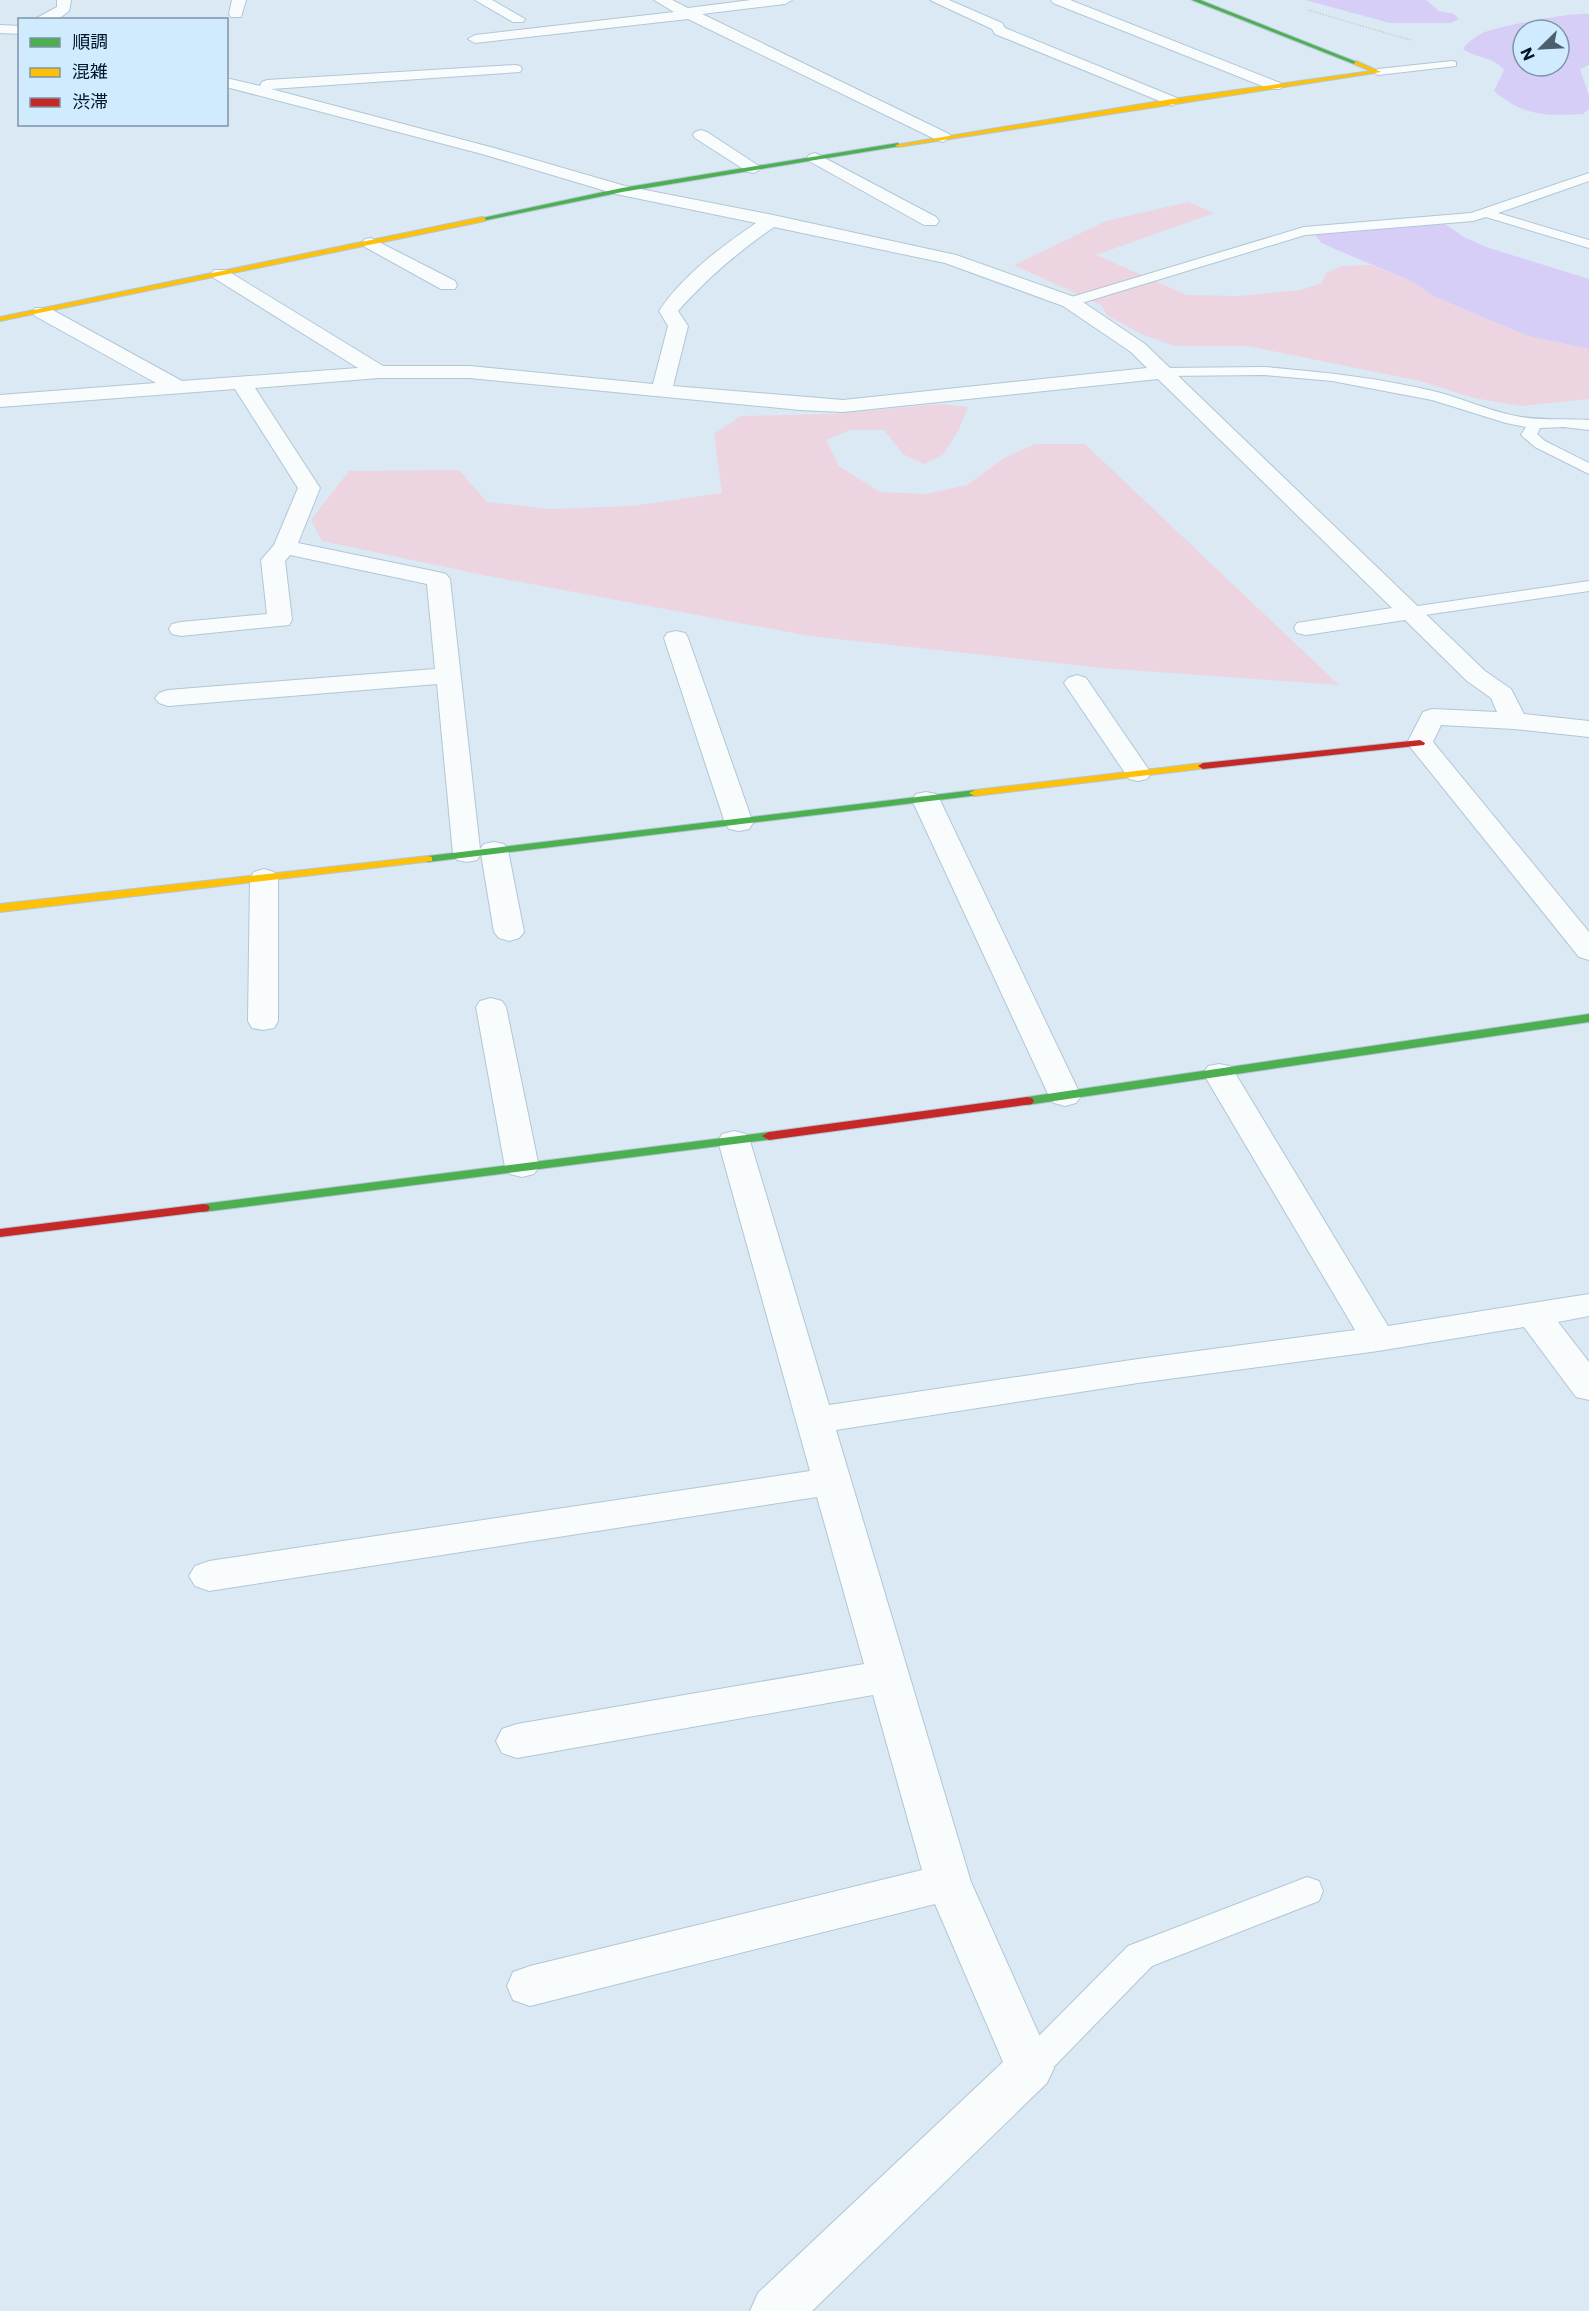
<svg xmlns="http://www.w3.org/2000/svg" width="1589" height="2311" viewBox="0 0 1589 2311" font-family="Commissioner,'Noto Sans JP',sans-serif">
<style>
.green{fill:#ecd5e1}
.water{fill:#d7cef8;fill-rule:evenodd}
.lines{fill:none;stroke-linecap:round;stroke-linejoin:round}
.lane-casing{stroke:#b2c6d4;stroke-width:2}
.street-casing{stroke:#b2c6d4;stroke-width:2}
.fast-casing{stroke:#b2c6d4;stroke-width:2}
.slow-casing{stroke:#b2c6d4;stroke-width:2}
.jam-casing{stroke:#b2c6d4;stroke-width:2}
.path{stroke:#c9ced1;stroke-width:1.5;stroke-dasharray:1.5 1.5;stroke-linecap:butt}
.lane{fill:#f9fcfd;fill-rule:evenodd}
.street{fill:#f9fcfd;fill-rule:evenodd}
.fast{fill:#4caf50;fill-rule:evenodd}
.slow{fill:#ffc107;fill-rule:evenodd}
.jam{fill:#c62828;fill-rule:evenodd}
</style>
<rect width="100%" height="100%" fill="#dae9f4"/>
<path class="green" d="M1188 202 1214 213 1096 255 1187 295 1239 296 1300 290 1322 283 1326 273 1342 266 1371 265 1413 282 1435 297 1528 336 1589 349V399L1521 406 1474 398 1420 381 1248 346H1174L1144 335 1108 316 1101 305 1014 265 1106 221Z
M940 404 968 407 958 431 943 455 923 464 903 454 884 430H851L826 440 839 466 880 492 926 494 967 485 1004 458 1035 444H1085L1339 685 1102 668 810 636 488 576 322 541 311 520 349 471 459 470 487 502 550 509 632 506 722 493 714 434 741 416 832 414Z"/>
<path class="water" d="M1305 0H1426L1439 11 1454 14 1459 19 1451 23H1390Z
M1589 14V65L1580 69 1589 96V109L1583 114C1546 116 1523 116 1494 91L1504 70C1493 56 1477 59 1463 49 1467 42 1478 35 1485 32 1500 26 1573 12 1589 14ZM1523 30H1559V66H1523Z
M1445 224 1464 237 1486 247 1589 279V349L1528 336 1435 297 1413 282 1321 243 1315 234Z"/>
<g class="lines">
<defs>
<path id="lane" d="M1452 61 1456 62V66L1378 75 1373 72 1378 69Z
M1589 173V181L1498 213 1589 240V248L1486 217 1473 221 1305 235 1075 305H1065L1063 302 1065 299 1304 227 1471 213Z
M1265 367C1323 372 1381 378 1437 392 1464 399 1489 411 1516 416 1540 421 1565 418 1589 420V430L1564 427 1540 428 1537 434 1545 441 1589 463V474L1535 447 1521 435 1526 427 1506 423 1432 400 1332 381 1265 375 1163 376 1156 372 1163 368Z
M1589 581V591L1411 617 1405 616 1402 612 1405 608 1411 607Z
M1307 1877 1319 1881 1323 1891 1319 1901 1152 1966 1042 2079 1030 2083 1018 2079 1012 2068 1018 2057 1128 1946Z"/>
<path id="street" d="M57 0H71L69 11 57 20H33L57 7Z
M232 0H246L241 17H231L229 14Z
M475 0H492L525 19 523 22H513Z
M654 0H672L688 8 751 0H792L785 4 702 14 949 134 951 137 943 142 937 140 688 19 475 43 468 39 475 35 674 12Z
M930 0H949L1002 23 1005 28 1177 98 1180 101 1172 106 1167 104 995 34 992 29Z
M1051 0H1070L1280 83 1283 86 1280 89H1270L1053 3Z
M0 25 20 26V34L0 33Z
M515 65 520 66 522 69 520 72 271 89 494 148 625 186 773 215 956 255 1077 298 1145 344 1485 671 1511 689 1524 714 1589 721V737L1514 729 1441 725 1433 742 1589 932V960L1579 957 1407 743 1423 712 1432 709 1497 712 1491 698 1467 681 1405 620 1306 635 1297 633 1294 628 1297 623 1392 608 1158 379 843 412 800 410 470 378H379L255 388 320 488 298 543 438 572 446 574 450 579 480 849 484 844 494 842 504 844 508 850 524 932 519 938 509 941 499 938 494 932 481 854 477 860 467 862 457 860 453 854 437 684 168 706 159 703 155 698 159 693 168 690 435 669 427 584 290 555 285 561 292 620 289 625 181 636 172 634 169 629 172 624 181 622 267 614 261 560 274 545 298 488 235 389 0 407V395L156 383 35 316 32 312 35 308H49L182 381 358 368 214 278 211 274 214 270H226L383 366H470L653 384 668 326 659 311C683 275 721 247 756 223L616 194 482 154 226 87V78L260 86 262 82 267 80ZM774 227 945 263 1063 306 1131 352 1147 368 843 400 673 386 688 326 678 311C706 279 738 252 774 227Z
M701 130 707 132 762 168 754 173 748 172 695 138 693 135 695 132Z
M815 153 936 217 939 221 936 225H924L809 161 807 158 809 155Z
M371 238 455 281 457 285 455 289H441L365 247 362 243 365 239Z
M676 631 685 633 688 638 753 823 749 829 739 831 729 829 725 823 664 638 667 633Z
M1077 675 1086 678 1151 773 1147 779 1138 781 1129 779 1125 773 1064 683 1068 678Z
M926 792 936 794 940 800 1081 1096 1076 1103 1065 1106 1054 1103 1049 1096 912 800 916 794Z
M264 869 274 872 278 878V1021L274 1028 263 1030 252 1028 248 1021 250 878 254 872Z
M491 998 502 1001 506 1007 539 1167 534 1174 522 1177 510 1174 505 1167 476 1007 480 1001Z
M1219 1064 1230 1066 1235 1073 1388 1326 1589 1294V1316L1558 1322 1589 1362V1400L1576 1397 1524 1327 1378 1351 1138 1383 836 1430 971 1882 1054 2068 1047 2083 812 2311H750L758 2293 1003 2062 935 1904 530 2006 513 2000 507 1986 513 1972 530 1966 922 1870 873 1695 517 1758 502 1753 496 1741 502 1729 517 1724 864 1664 817 1497 209 1591 195 1586 189 1576 195 1566 209 1561 810 1471 718 1141 722 1134 734 1131 746 1134 750 1141 829 1405 1138 1359 1355 1330 1203 1073 1208 1066Z"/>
<path id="fast" d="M1192 0H1200L1359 63 1354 64Z
M898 143 900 146 622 192 482 221 478 219 622 188Z
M975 790 981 793 979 795 428 862 422 859 428 856Z
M1589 1014V1022L1027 1105 1020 1101 1027 1097Z
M769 1132 776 1136 774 1139 203 1212 196 1208 203 1204Z"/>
<path id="slow" d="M1356 61 1381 72 898 147 895 145 1172 99 1371 71 1354 64Z
M482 217 486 219 485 221 0 321V317Z
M1203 763 1207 764V768L975 796 969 793 975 790Z
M428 856 432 857V861L0 912V904Z"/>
<path id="jam" d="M1420 740 1425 743 1424 745 1203 769 1198 766 1203 763Z
M1027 1097 1032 1098 1034 1101 1032 1104 769 1140 762 1136 769 1132Z
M203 1204 208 1205 210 1208 208 1211 0 1237V1229Z"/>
</defs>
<use href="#lane" class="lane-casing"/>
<use href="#street" class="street-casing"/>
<use href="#fast" class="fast-casing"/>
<use href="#slow" class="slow-casing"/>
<use href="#jam" class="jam-casing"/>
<path class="path" d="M1308 10 1410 40"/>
<use href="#lane" class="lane"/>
<use href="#street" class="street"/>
<use href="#fast" class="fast"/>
<use href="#slow" class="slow"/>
<use href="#jam" class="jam"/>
</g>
<rect x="18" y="18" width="210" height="108" fill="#d0eafe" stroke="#7d95a8" stroke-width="1.5"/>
<rect x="30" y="38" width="30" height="9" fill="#4caf50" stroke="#7d95a8" stroke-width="1.5"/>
<text x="72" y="48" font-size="18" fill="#001527">順調</text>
<rect x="30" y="68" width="30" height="9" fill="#ffc107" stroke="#7d95a8" stroke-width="1.5"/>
<text x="72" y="78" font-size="18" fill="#001527">混雑</text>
<rect x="30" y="98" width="30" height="9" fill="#c62828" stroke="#7d95a8" stroke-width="1.5"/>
<text x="72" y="108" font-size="18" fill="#001527">渋滞</text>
<g transform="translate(1541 48) rotate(246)"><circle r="28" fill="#d0eafe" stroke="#7d95a8" stroke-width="1.5"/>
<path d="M0-4.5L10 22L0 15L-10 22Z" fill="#4c5f6f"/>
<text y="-9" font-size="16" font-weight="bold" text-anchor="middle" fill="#001527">N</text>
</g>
</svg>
